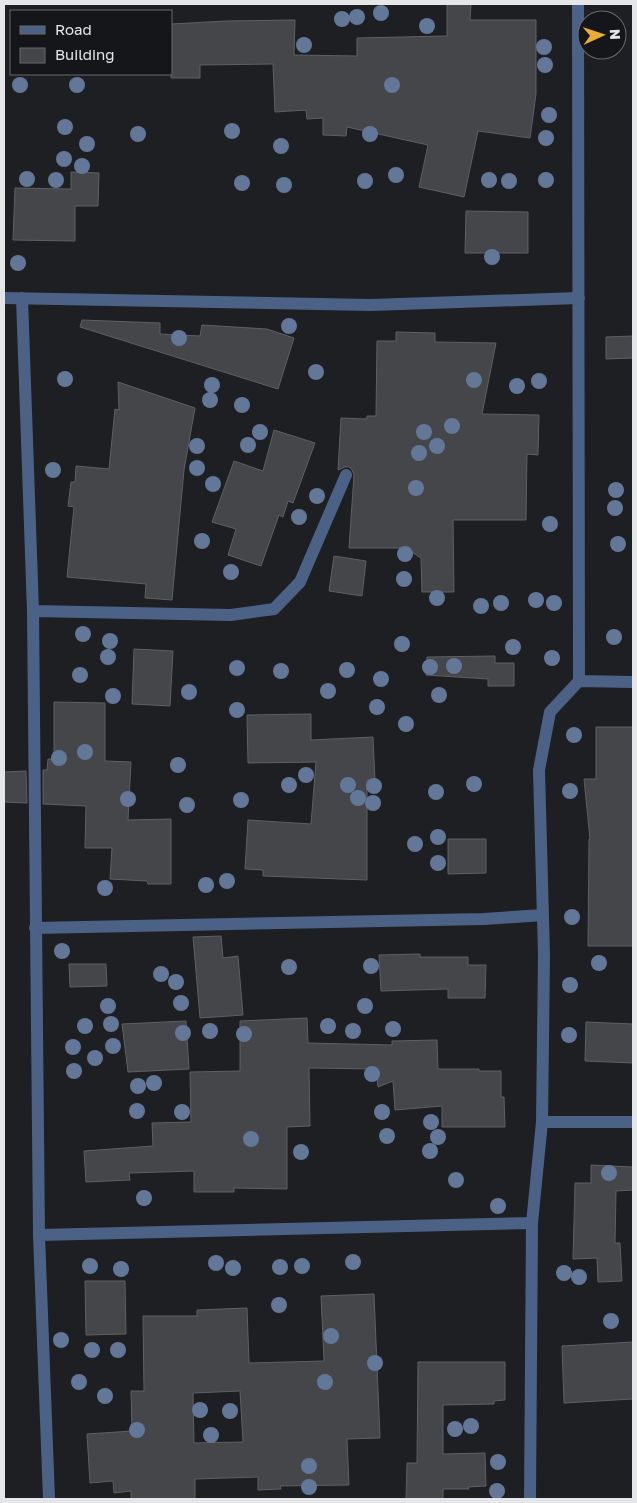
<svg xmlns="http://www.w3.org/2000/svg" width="637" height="1503" viewBox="0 0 637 1503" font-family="'Golos Text',sans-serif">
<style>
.building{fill:#44464a;stroke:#5d6064;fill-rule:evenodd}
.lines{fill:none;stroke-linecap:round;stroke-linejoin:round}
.minor{stroke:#4b6286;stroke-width:12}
.tree{fill:#637898}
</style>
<rect width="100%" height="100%" fill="#1d1f22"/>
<path class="building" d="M447 4H471L470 20H536V94L530 138 478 131 464 197 419 187 428 145 347 127 346 136 323 135V118L307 119 306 110 275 112 273 64 200 65V78H171V24L226 21 295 20 294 55 357 56V38L447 36Z
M71 172 99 173 98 206H75V241L13 240 15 188 71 189Z
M466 211 528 212V253H465Z
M82 320 160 323V334L200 336 202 325 267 329 294 338 278 389 80 327Z
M396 332 435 333V342L496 343 482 414 539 415 538 455 527 454 526 520H453L454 592H422L421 558 405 548H349L354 475 352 470 349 467H345L338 470 341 418 367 419V416H376L377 341H396Z
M633 336V358L606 359V337Z
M118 382 195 408 184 470 172 600 145 598 146 584 67 577 74 507 68 506 71 482H75L76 466 109 469 115 409 119 410Z
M274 430 315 443 293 503 288 501 283 517 279 515 261 566 228 555 236 529 212 522 234 461 263 471Z
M334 556 366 561 362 596 329 591Z
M134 649 173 651 170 706 132 704Z
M495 656V663H514V686H488V679L426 675 427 657Z
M54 702 105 703V761L131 762 128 820 171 819V884H148L147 881 110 879 112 848H85L86 806 43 804V770H47L48 759H54Z
M311 714V740L373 737 375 780H367V880L263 876V870L245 869 248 820 311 824 316 762 248 763 247 715Z
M596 727H633V946H588L589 839H590L584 779H596Z
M26 771 27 803 4 802V772Z
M448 839H486V873L448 874Z
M221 936 223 958 238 956 243 1015 200 1018 193 937Z
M420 954V957H468V965H486L485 998H448V989L381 991 379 955Z
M69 964H106L107 986 70 987Z
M307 1018 308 1043 392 1045V1041L437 1040 438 1069H479V1071H501V1097H504L505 1127H442V1106L395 1110 393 1081 378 1087 376 1069 309 1068 310 1126 287 1127V1189L234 1188V1192H194V1171L129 1173 130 1180 86 1182 84 1151 153 1146 152 1123 191 1122 190 1072 240 1071V1021Z
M186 1021 189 1069 128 1072 122 1024Z
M586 1022 633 1024V1063L585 1061Z
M591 1165 633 1167V1190L616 1191 615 1243H620L622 1281 598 1282 597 1258 573 1259 575 1183H591Z
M85 1281H125L126 1334 86 1335Z
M374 1294 380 1438 347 1439 349 1485 280 1486 281 1489 258 1490V1477L195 1479V1499H131V1491L114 1493 113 1481 90 1483 87 1434 132 1431 131 1391H144L143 1316H197V1310L247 1308 249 1363 324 1361 321 1296ZM240 1391 243 1442 194 1443 193 1393Z
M633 1342V1399L564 1403 562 1346Z
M418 1362H505V1400L494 1401V1404L443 1405V1454L485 1453 486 1486 468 1487 469 1489H443V1499H406L407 1463H417Z"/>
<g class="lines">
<path class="minor" d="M4 298 371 305 579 298
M22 298 33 611 39 1235 49 1499
M33 611 231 615 274 609 300 582 346 475
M579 681 633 682
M35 928 484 919 543 915
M542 1122H633
M39 1235 532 1223
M530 1499 532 1223 542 1122 544 956 539 770 550 712 579 681 578 4"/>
</g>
<g class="tree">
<circle cx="381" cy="13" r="8"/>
<circle cx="357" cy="17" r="8"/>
<circle cx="342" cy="19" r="8"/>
<circle cx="427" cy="26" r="8"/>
<circle cx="304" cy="45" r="8"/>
<circle cx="544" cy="47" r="8"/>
<circle cx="545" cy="65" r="8"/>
<circle cx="20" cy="85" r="8"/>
<circle cx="77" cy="85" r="8"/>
<circle cx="392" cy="85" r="8"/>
<circle cx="549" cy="115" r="8"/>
<circle cx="65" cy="127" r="8"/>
<circle cx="232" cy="131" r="8"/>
<circle cx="138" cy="134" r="8"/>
<circle cx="370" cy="134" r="8"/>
<circle cx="546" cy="138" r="8"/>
<circle cx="87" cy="144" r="8"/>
<circle cx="281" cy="146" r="8"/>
<circle cx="64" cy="159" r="8"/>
<circle cx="82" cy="166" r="8"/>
<circle cx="396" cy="175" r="8"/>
<circle cx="27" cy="179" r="8"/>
<circle cx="56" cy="180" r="8"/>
<circle cx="489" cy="180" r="8"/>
<circle cx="546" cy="180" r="8"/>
<circle cx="365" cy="181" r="8"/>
<circle cx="509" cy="181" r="8"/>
<circle cx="242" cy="183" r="8"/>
<circle cx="284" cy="185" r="8"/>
<circle cx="492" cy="257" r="8"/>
<circle cx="18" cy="263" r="8"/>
<circle cx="289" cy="326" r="8"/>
<circle cx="179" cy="338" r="8"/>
<circle cx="316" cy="372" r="8"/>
<circle cx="65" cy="379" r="8"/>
<circle cx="474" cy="380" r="8"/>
<circle cx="539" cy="381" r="8"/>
<circle cx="212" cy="385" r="8"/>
<circle cx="517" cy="386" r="8"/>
<circle cx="210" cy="400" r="8"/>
<circle cx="242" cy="405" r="8"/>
<circle cx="452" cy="426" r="8"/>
<circle cx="260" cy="432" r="8"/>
<circle cx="424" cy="432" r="8"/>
<circle cx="248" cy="445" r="8"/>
<circle cx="197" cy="446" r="8"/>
<circle cx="437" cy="446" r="8"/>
<circle cx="419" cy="453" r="8"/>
<circle cx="197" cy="468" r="8"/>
<circle cx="53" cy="470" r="8"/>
<circle cx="213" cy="484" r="8"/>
<circle cx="416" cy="488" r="8"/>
<circle cx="616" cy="490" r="8"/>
<circle cx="317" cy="496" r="8"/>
<circle cx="615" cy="508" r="8"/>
<circle cx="299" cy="517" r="8"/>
<circle cx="550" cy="524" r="8"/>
<circle cx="202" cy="541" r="8"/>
<circle cx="618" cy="544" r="8"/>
<circle cx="405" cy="554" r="8"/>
<circle cx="231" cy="572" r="8"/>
<circle cx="404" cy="579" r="8"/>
<circle cx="437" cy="598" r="8"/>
<circle cx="536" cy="600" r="8"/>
<circle cx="501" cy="603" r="8"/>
<circle cx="554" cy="603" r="8"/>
<circle cx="481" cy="606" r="8"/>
<circle cx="83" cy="634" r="8"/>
<circle cx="614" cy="637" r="8"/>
<circle cx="110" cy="641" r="8"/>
<circle cx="402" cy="644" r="8"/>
<circle cx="513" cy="647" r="8"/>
<circle cx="108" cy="657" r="8"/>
<circle cx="552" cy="658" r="8"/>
<circle cx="454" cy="666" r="8"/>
<circle cx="430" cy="667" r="8"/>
<circle cx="237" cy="668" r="8"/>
<circle cx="347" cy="670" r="8"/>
<circle cx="281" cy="671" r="8"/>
<circle cx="80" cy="675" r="8"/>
<circle cx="381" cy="679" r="8"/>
<circle cx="328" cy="691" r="8"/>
<circle cx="189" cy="692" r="8"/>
<circle cx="439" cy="695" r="8"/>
<circle cx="113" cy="696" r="8"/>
<circle cx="377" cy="707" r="8"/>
<circle cx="237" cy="710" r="8"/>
<circle cx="406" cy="724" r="8"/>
<circle cx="574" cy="735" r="8"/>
<circle cx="85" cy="752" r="8"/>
<circle cx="59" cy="758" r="8"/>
<circle cx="178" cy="765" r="8"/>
<circle cx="306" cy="775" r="8"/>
<circle cx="474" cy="784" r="8"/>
<circle cx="289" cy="785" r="8"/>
<circle cx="348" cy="785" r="8"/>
<circle cx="374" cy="786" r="8"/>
<circle cx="570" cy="791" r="8"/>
<circle cx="436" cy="792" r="8"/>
<circle cx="358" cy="798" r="8"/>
<circle cx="128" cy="799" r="8"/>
<circle cx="241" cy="800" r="8"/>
<circle cx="373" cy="803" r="8"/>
<circle cx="187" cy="805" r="8"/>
<circle cx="438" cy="837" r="8"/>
<circle cx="415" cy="844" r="8"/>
<circle cx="438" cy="863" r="8"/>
<circle cx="227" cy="881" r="8"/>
<circle cx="206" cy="885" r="8"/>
<circle cx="105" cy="888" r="8"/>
<circle cx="572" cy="917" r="8"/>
<circle cx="62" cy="951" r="8"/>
<circle cx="599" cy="963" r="8"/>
<circle cx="371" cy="966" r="8"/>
<circle cx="289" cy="967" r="8"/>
<circle cx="161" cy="974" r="8"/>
<circle cx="176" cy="982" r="8"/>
<circle cx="570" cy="985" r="8"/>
<circle cx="181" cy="1003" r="8"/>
<circle cx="108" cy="1006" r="8"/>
<circle cx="365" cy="1006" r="8"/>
<circle cx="111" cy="1024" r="8"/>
<circle cx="85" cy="1026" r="8"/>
<circle cx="328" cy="1026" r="8"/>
<circle cx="393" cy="1029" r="8"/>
<circle cx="210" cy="1031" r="8"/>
<circle cx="353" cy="1031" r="8"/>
<circle cx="183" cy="1033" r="8"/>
<circle cx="244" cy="1034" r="8"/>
<circle cx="569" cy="1035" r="8"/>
<circle cx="113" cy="1046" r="8"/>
<circle cx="73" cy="1047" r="8"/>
<circle cx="95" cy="1058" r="8"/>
<circle cx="74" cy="1071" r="8"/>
<circle cx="372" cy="1074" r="8"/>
<circle cx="154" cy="1083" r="8"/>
<circle cx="138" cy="1086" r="8"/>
<circle cx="137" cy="1111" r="8"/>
<circle cx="182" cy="1112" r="8"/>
<circle cx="382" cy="1112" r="8"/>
<circle cx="431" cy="1122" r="8"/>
<circle cx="387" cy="1136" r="8"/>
<circle cx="438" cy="1137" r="8"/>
<circle cx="251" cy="1139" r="8"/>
<circle cx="430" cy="1151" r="8"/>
<circle cx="301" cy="1152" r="8"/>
<circle cx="609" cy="1173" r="8"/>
<circle cx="456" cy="1180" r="8"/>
<circle cx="144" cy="1198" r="8"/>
<circle cx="498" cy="1206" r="8"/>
<circle cx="353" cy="1262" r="8"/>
<circle cx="216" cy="1263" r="8"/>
<circle cx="90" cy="1266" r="8"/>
<circle cx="302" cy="1266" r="8"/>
<circle cx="280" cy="1267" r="8"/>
<circle cx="233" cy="1268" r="8"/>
<circle cx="121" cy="1269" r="8"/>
<circle cx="564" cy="1273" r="8"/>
<circle cx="579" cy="1277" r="8"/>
<circle cx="279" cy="1305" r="8"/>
<circle cx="611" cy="1321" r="8"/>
<circle cx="331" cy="1336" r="8"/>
<circle cx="61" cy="1340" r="8"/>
<circle cx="92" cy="1350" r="8"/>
<circle cx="118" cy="1350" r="8"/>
<circle cx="375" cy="1363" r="8"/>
<circle cx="79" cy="1382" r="8"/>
<circle cx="325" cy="1382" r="8"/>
<circle cx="105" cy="1396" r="8"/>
<circle cx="200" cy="1410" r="8"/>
<circle cx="230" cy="1411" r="8"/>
<circle cx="471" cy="1426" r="8"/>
<circle cx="455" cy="1429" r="8"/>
<circle cx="137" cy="1430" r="8"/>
<circle cx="211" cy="1435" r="8"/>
<circle cx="498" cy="1462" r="8"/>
<circle cx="309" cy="1466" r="8"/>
<circle cx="309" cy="1487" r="8"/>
<circle cx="497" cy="1491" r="8"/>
</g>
<rect width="637" height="1503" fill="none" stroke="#e5e6e8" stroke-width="10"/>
<rect x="10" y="10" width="162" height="65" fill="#141619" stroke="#68696c"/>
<rect x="20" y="26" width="25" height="8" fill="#4b6286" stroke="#68696c"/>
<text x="55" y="35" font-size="15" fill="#e5e6e8">Road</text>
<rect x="20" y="48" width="25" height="15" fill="#44464a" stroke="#68696c"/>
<text x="55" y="60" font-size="15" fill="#e5e6e8">Building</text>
<g transform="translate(602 35) rotate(87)"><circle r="24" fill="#141619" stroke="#68696c"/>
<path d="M0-4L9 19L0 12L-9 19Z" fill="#e8ab37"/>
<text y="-8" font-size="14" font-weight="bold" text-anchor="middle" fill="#e5e6e8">N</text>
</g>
</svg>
